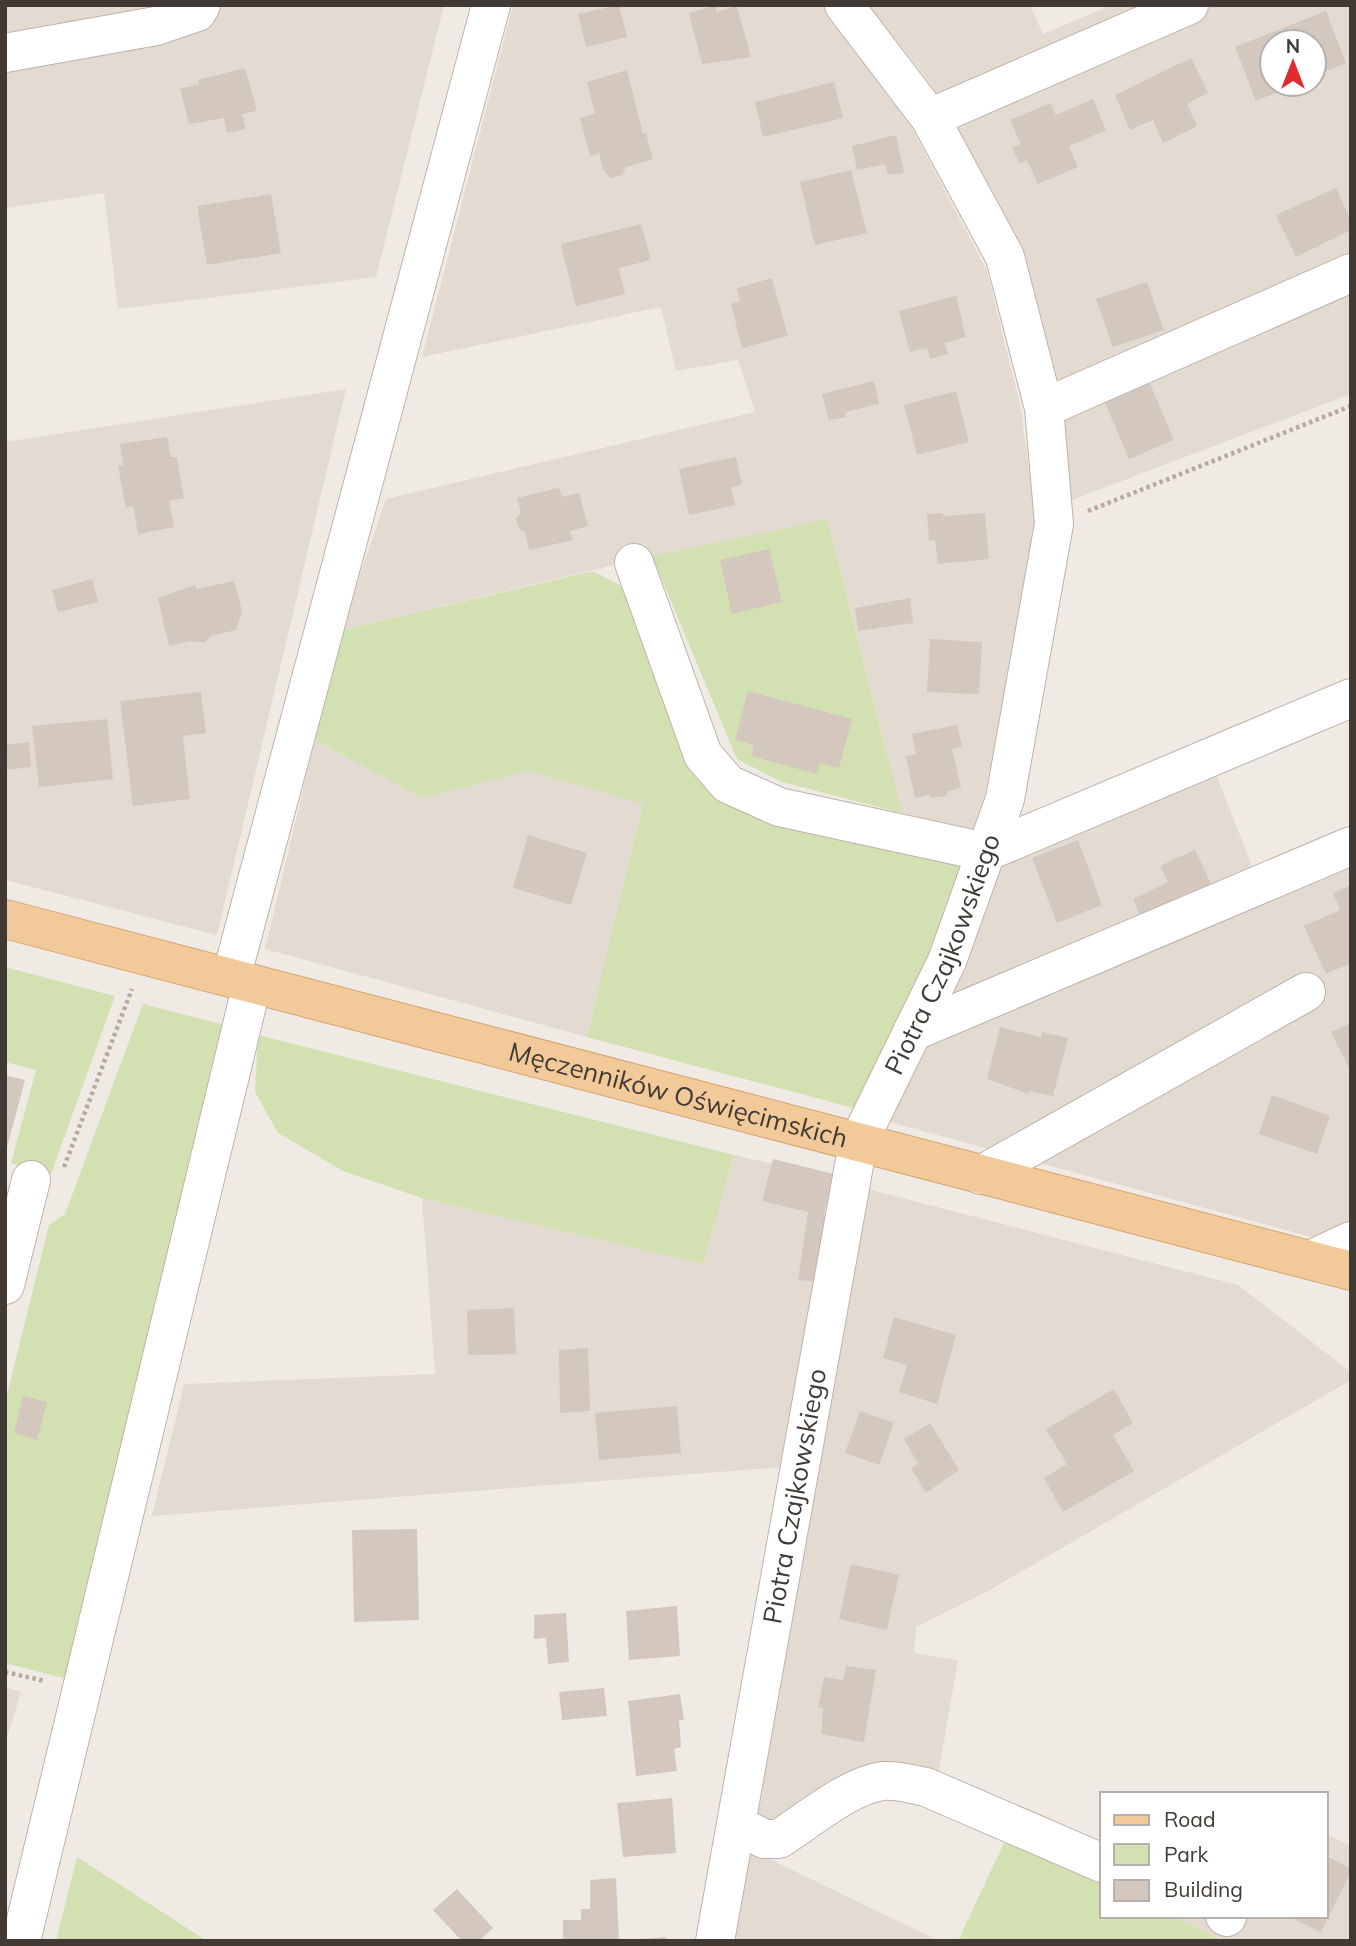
<svg xmlns="http://www.w3.org/2000/svg" width="1356" height="1946" viewBox="0 0 1356 1946" font-family="Mulish,sans-serif">
<style>
.residential{fill:#e3dbd2;fill-rule:evenodd}
.green{fill:#d3e0b1}
.building{fill:#d3c7be}
.lines{fill:none;stroke-linecap:round;stroke-linejoin:round}
.minor-casing{stroke:#bdb3ab;stroke-width:40}
.major-casing{stroke:#d5a36d;stroke-width:40}
.path{stroke:#baa99b;stroke-width:4.5;stroke-dasharray:3.5 3.5;stroke-linecap:butt}
.minor{stroke:#fff;stroke-width:38}
.major{stroke:#f2ca9a;stroke-width:38}
.labels{text-anchor:middle;stroke-width:7;stroke-linejoin:round;paint-order:stroke}
.street-label{font-size:26px;fill:#413a34;stroke:#fff}
</style>
<rect width="100%" height="100%" fill="#f0eae4"/>
<path class="residential" d="M5 5H444L376 277 118 309 104 193 5 208Z
M513 5H825L902 109 987 271 1021 409 1036 524 992 771 974 829 902 813 827 519 652 556 341 630 386 499 755 412 738 360 676 371 661 307 422 357Z
M868 5H1030L1043 34 1112 5H1351V394L1069 501 1018 256 929 82ZM1272 42H1314V84H1272Z
M346 389 217 935 5 880V442Z
M315 740 422 798 529 771 644 804 587 1037 265 949Z
M1213 767 1256 876 938 1009 993 863Z
M1351 860V1222L1315 1238 886 1121 926 1036Z
M734 1155 837 1178 783 1467 152 1516 184 1384 435 1374 422 1198 703 1264Z
M868 1189 1238 1285 1351 1372V1380L988 1591 916 1627 914 1653 958 1660 937 1782 780 1830 760 1825 753 1808Z
M5 1687 21 1692 5 1744Z
M1326 1834 1351 1846V1941H1225L1178 1919 1179 1916H1326Z
M749 1849 939 1941H735Z"/>
<path class="green" d="M827 519 902 813 782 782 737 759 652 556Z
M593 571 640 596 702 773 972 859 861 1110 587 1037 643 804 529 771 422 798 315 740 341 630Z
M5 967 115 996 51 1174 11 1163 36 1070 5 1062Z
M143 1004 229 1026 79 1682 5 1663V1403L49 1225 65 1214Z
M258 1035 734 1155 703 1264 422 1198 343 1171 278 1133 255 1092Z
M1006 1839 1102 1884V1916H1172L1225 1941H958Z
M77 1857 207 1941H56Z"/>
<path class="building" d="M619 5 627 37 586 47 578 14Z
M715 6 717 12 737 6 751 57 702 64 689 13Z
M1326 11 1346 63 1314 76V42H1272V84H1296L1256 101 1235 47Z
M1191 58 1208 93 1187 104 1197 126 1163 143 1153 120 1130 130 1115 95Z
M245 68 257 111 242 114 246 129 227 133 224 118 189 124 180 88 199 85 198 80Z
M627 70 643 134 646 133 653 159 626 167 622 175 611 178 604 171 599 153 590 156 580 118 595 113 587 82Z
M834 82 843 118 763 137 755 102Z
M1093 99 1106 130 1069 146 1078 167 1038 184 1027 160 1019 163 1012 147 1021 144 1010 120 1050 103 1056 115Z
M896 135 904 173 888 175 885 164 857 170 852 146Z
M851 170 867 233 815 245 800 182Z
M1336 188 1351 221V230L1296 257 1276 215Z
M271 194 281 253 207 265 197 206Z
M641 224 651 260 619 268 625 294 576 306 561 244Z
M772 278 788 336 742 348 731 304 740 301 737 288Z
M1147 282 1164 330 1113 347 1096 299Z
M956 296 966 337 945 343 948 354 930 359 927 348 910 352 899 311Z
M1145 372 1174 440 1129 459 1100 391Z
M874 381 879 404 845 412 846 417 829 420 822 394Z
M956 391 969 442 917 455 904 405Z
M167 437 171 457H177L184 498 169 501 174 527 138 534 133 506 126 508 118 466 123 465 120 444Z
M736 457 742 485 731 487 735 505 689 515 679 469Z
M559 488 562 497 579 493 588 526 570 531 573 540 529 550 525 532 519 529 516 519 521 512 517 498Z
M943 513V516L985 513 989 559 938 564 935 540 929 541 927 514Z
M769 549 782 602 732 614 720 560Z
M92 579 98 602 58 612 52 590Z
M234 581 242 611 236 630 211 636 205 642 189 641 169 646 158 598 195 585 196 589Z
M910 598 913 623 858 631 855 608Z
M930 639 982 642 979 694 927 692Z
M748 691 852 719 839 768 820 763 817 774 751 756 754 745 735 740Z
M201 692 206 733 183 736 190 799 133 806 120 701Z
M107 719 113 779 39 787 32 726Z
M957 725 962 747 952 749 961 788 948 791 946 796 932 798 929 795 915 798 906 756 916 754 912 734Z
M29 742 31 767 5 770V745Z
M528 835 587 853 571 905 513 888Z
M1078 840 1102 905 1057 923 1032 858Z
M1195 850 1213 888 1142 921 1133 899 1168 882 1160 866Z
M1349 886 1351 963 1326 974 1304 926 1340 910 1333 893Z
M1351 1023V1067L1349 1068 1331 1032Z
M1000 1027 1041 1037 1042 1032 1068 1038 1053 1096 1029 1091 1028 1094 987 1079Z
M5 1075 25 1080 6 1151H5Z
M1272 1095 1330 1116 1317 1154 1259 1134Z
M773 1159 834 1174 823 1216 829 1218 821 1282 798 1280 808 1212 762 1201Z
M514 1308 516 1354 468 1355 467 1310Z
M894 1317 956 1335 937 1404 899 1392 907 1365 883 1358Z
M588 1348 590 1411 560 1413 559 1350Z
M1114 1389 1133 1423 1113 1435 1134 1471 1063 1512 1044 1478 1067 1464 1046 1429Z
M23 1396 47 1402 37 1440 14 1433Z
M677 1406 681 1453 599 1460 595 1413Z
M860 1411 894 1423 879 1465 845 1453Z
M930 1423 959 1470 926 1493 911 1468 918 1464 904 1439Z
M417 1529 419 1620 354 1622 352 1530Z
M851 1564 899 1575 887 1630 839 1619Z
M677 1606 680 1656 629 1660 626 1611Z
M566 1613 569 1662 548 1664 546 1638 534 1639V1615Z
M846 1666 876 1670 864 1742 821 1734 823 1708 818 1707 824 1677 843 1680Z
M604 1688 607 1716 562 1720 559 1692Z
M680 1694 684 1720H679L681 1747 674 1749 677 1771 636 1776 628 1701Z
M672 1798 676 1853 623 1857 617 1803Z
M1326 1856 1351 1868V1872L1321 1932 1287 1916H1326Z
M616 1878 619 1941H563V1920H581V1909H590V1880Z
M457 1889 493 1928 479 1941H462L433 1910Z
M666 1937V1941H643V1939Z"/>
<g class="lines">
<defs>
<g id="minor">
<path d="M5 53 156 26 197 12 201 5"/>
<path d="M930 118 1189 5"/>
<path d="M1044 408 1351 273"/>
<path d="M634 563 703 755 728 784 779 807 986 852 1351 698"/>
<path d="M231 978 491 5"/>
<path d="M912 1032 1351 846"/>
<path d="M981 1175 1306 992"/>
<path d="M1310 1260 1351 1241"/>
<path d="M5 1285 31 1180"/>
<path d="M736 1824 764 1839H779C807 1821 850 1785 883 1781 897 1780 912 1784 926 1787L1102 1863"/>
<path d="M1225 1916 1227 1917"/>
<path d="M21 1941 252 984"/>
<path id="s1" d="M715 1941 858 1143 947 961 1005 799 1054 524 1044 408 1005 257 930 118 844 5"/>
</g>
<g id="major">
<path id="s2" d="M5 919 1351 1271"/>
</g>
</defs>
<use href="#minor" class="minor-casing"/>
<use href="#major" class="major-casing"/>
<path class="path" d="M1088 511 1351 406
M64 1167 132 989
M5 1672 45 1681"/>
<use href="#minor" class="minor"/>
<use href="#major" class="major"/>
</g>
<g class="labels">
<g class="street-label">
<text dy="9" stroke="none"><textPath href="#s1" startOffset="1018">Piotra Czajkowskiego</textPath></text>
<text dy="9" stroke="none"><textPath href="#s2" startOffset="696">Męczenników Oświęcimskich</textPath></text>
<text dy="9" stroke="none"><textPath href="#s1" startOffset="452">Piotra Czajkowskiego</textPath></text>
</g>
</g>
<rect width="1356" height="1946" fill="none" stroke="#413a34" stroke-width="14"/>
<rect x="1100" y="1792" width="228" height="126" fill="#ffffff" stroke="#b3b0ae" stroke-width="2"/>
<rect x="1114" y="1815" width="35" height="10" fill="#f2ca9a" stroke="#b3b0ae" stroke-width="2"/>
<text x="1164" y="1827" font-size="21" fill="#413a34">Road</text>
<rect x="1114" y="1844" width="35" height="21" fill="#d3e0b1" stroke="#b3b0ae" stroke-width="2"/>
<text x="1164" y="1862" font-size="21" fill="#413a34">Park</text>
<rect x="1114" y="1880" width="35" height="21" fill="#d3c7be" stroke="#b3b0ae" stroke-width="2"/>
<text x="1164" y="1897" font-size="21" fill="#413a34">Building</text>
<g transform="translate(1293 63)"><circle r="33" fill="#ffffff" stroke="#b3b0ae" stroke-width="2"/>
<path d="M0-5L12 26L0 18L-12 26Z" fill="#e12a2e"/>
<text y="-10" font-size="19" font-weight="bold" text-anchor="middle" fill="#413a34">N</text>
</g>
</svg>
